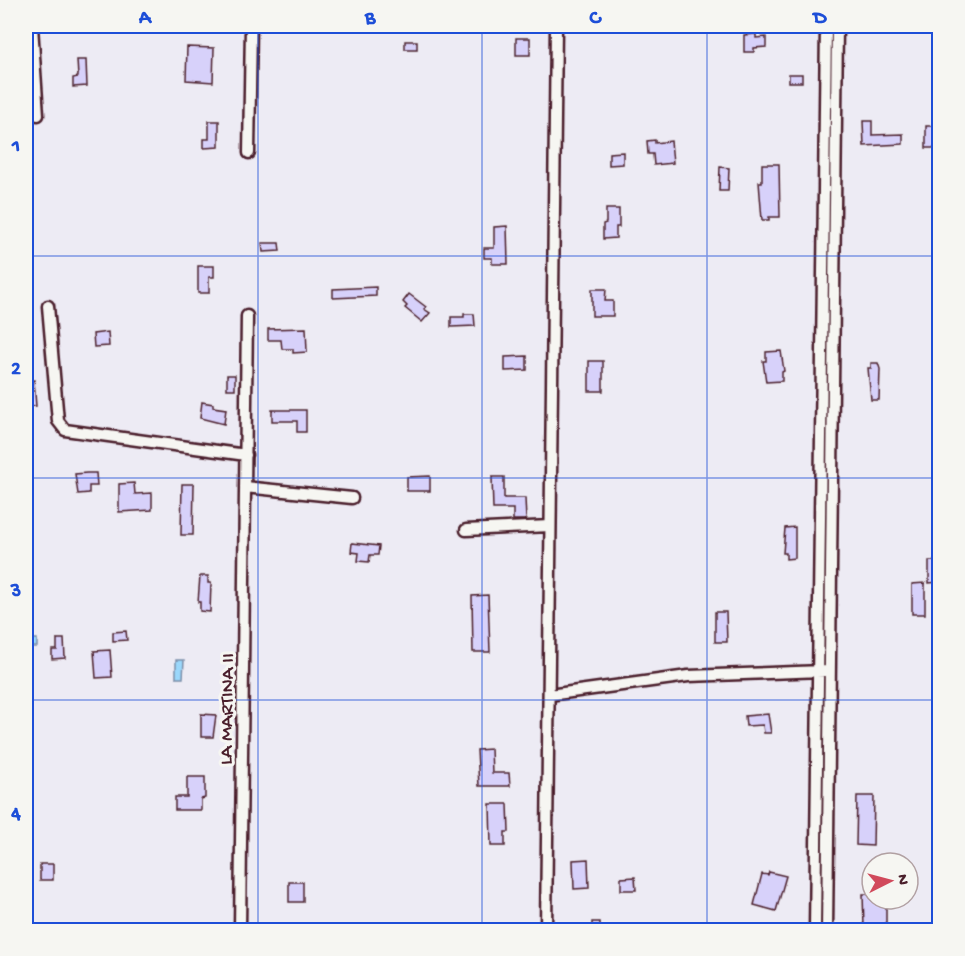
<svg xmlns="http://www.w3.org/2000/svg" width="965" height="956" viewBox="0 0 965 956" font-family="'Gochi Hand',sans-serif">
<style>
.water{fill:#9ad7fb;stroke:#7a8da8;stroke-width:1.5}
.building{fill:#d7d1fa;stroke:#4a1f2b;stroke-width:1.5}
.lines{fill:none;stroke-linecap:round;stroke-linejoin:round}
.minor-casing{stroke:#4a1f2b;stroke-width:15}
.minor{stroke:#f6f6f2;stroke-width:10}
.grid{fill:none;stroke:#1d4ed8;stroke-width:1.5;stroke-opacity:0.55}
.labels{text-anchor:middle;stroke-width:6;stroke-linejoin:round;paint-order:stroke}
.street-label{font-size:20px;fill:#4a1f2b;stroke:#f6f6f2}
.neatline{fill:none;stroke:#1d4ed8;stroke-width:2}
.grid-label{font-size:20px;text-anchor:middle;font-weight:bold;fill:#1d4ed8}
</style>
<rect width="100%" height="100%" fill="#edebf4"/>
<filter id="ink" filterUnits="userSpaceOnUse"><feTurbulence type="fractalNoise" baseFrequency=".0167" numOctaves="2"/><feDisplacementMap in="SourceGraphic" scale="12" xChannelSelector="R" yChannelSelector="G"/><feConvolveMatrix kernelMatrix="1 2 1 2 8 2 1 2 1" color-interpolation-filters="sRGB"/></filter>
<g filter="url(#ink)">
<path class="water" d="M26 626H33V639H37V647H26Z
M176 660H184L183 678H176Z"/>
<path class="building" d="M756 34V38L766 37V47L754 48V52H744V35Z
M516 38H530V55H516Z
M405 41H417V49H405Z
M187 47 214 48 213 82 186 80Z
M77 60H86L87 86 73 87V78L78 77Z
M789 74H802V82H789Z
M209 121H219V147L204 148V139H209Z
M863 121H872V135L903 134V144L864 146Z
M926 126H938V148H926Z
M655 140V143L671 141 673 163 654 165 653 154H648L647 141Z
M623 152V164L609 165V153Z
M762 164H779L780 217H769V220H762L759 182H762Z
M720 167 729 168 728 191H719Z
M606 209H619V227H616V238L603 239V224L606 223Z
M507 226 508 264H492V258H484V248H494V227Z
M262 243H279L280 251 263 252Z
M198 266H214V277H209V293H198Z
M376 287V296L333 298V289Z
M592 289H606L605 301H613V316H592Z
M409 294 426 307 424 309 430 313 422 322 405 308 407 306 403 302Z
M464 314H474L475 326 451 327V317H464Z
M306 328 307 352 293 353V349H282L281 340H268V329Z
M108 332 109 346 94 347 93 334Z
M781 351 784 371 782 372V381L766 382 763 361H766V352Z
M527 356V370L505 371V357Z
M589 361H603V391H589Z
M871 363H878L880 369 879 400H871L868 368H871Z
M227 375H235V389H227Z
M34 380 36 406 26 407V400H27L26 381Z
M202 402 213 404V407L226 409 224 424 200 418Z
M272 410H306V432H297V421H272Z
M87 473H96L97 486H89V493L78 494 75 474Z
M430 476V491H407V477Z
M492 477H504V498H525L526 520H513V509H493Z
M134 483 135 494 152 493V510L119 512V484Z
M182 484H194L193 535H181Z
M795 527V558L786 559V553H783L785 528Z
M352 543 379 546 378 555H370L369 562 358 561 359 553 351 552Z
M929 561H939V582L929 583Z
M200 576H208V583H211L210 612 200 611V602H198Z
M925 583V614H912V584Z
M488 595 490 652H473L472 596Z
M715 612H726L727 642H715Z
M126 631 127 640 113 641V632Z
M57 639H64L65 658 52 659V650H57Z
M110 650 112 677 96 678 94 651Z
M201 714 216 715 213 737H201Z
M768 714 771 733H764L763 725 746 726 745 716Z
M491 749 492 773H509L510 786H479L477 750Z
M187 777H205V798L201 799V810H175V797H187Z
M857 796H874L873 846 856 845Z
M490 804H508L509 832H505V846H491Z
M588 859 589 888 574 889 573 860Z
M40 864H53V880H40Z
M769 872 786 876 776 911 754 905 762 874 768 875Z
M635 877 636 890H621V878Z
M289 882H303V902H289Z
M863 894H872V899H886V927H864Z
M592 922H600V930H592Z"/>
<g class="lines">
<defs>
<path id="minor" d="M32 26 38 115
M249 153 251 26
M48 306 58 421 65 430 246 455
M245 487 352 498
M466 530 550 526
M549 695 688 676 823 671
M240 930 247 316
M546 930 556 26
M815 930 826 26
M827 930 837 26"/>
</defs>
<use href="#minor" class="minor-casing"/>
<use href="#minor" class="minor"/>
</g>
</g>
<path class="grid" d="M258 26V930M482 26V930M707 26V930M26 256H940M26 478H940M26 700H940"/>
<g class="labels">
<g class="street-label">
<text transform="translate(225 709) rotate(-89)" y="7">LA MARTINA II</text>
</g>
</g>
<rect width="965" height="956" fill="none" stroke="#f6f6f2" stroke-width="66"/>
<g transform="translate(890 881) rotate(84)"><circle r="28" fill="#f6f6f2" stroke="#b1a0a2" stroke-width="1.5"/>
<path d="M0-4.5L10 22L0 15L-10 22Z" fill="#d1495b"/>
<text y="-9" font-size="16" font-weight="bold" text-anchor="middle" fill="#4a1f2b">N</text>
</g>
<rect x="33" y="33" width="899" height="890" class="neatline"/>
<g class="grid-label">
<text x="145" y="23">A</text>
<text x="370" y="23">B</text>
<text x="595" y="23">C</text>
<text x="820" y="23">D</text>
<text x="16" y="151">1</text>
<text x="16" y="374">2</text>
<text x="16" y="596">3</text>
<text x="16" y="819">4</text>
</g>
</svg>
